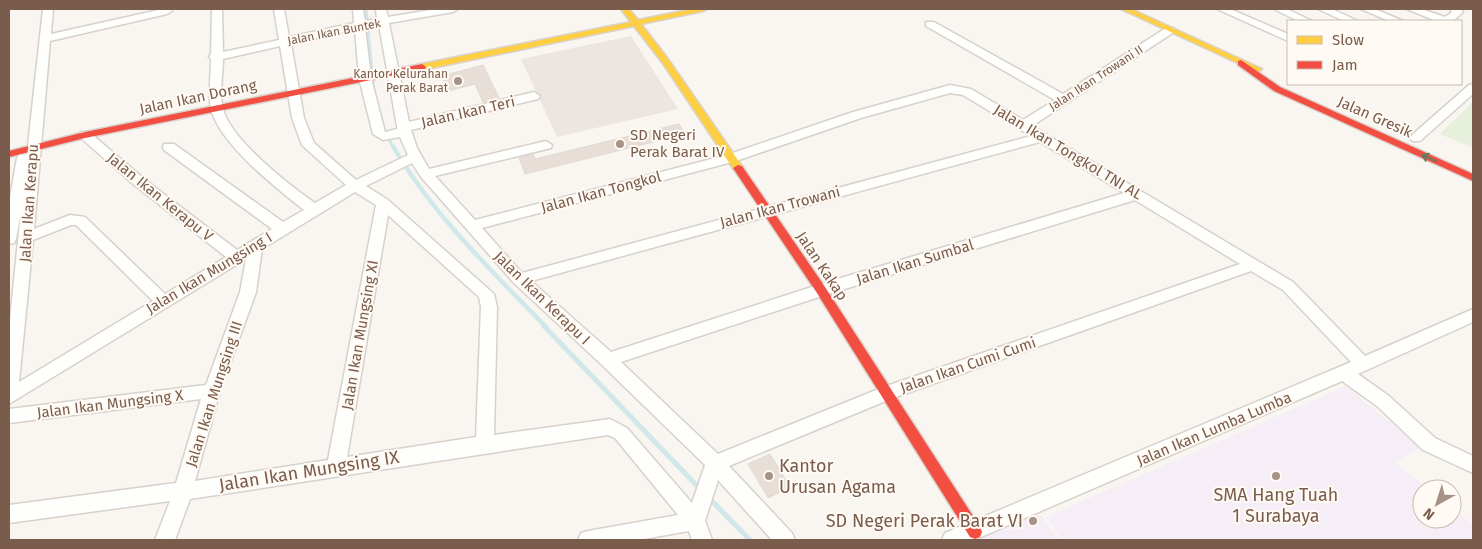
<svg xmlns="http://www.w3.org/2000/svg" width="1482" height="549" viewBox="0 0 1482 549" font-family="'Fira Sans',sans-serif">
<style>
.industrial{fill:#ede5e0}
.education{fill:#f6eef6}
.green{fill:#e7f0db}
.lines{fill:none;stroke-linecap:round;stroke-linejoin:round}
.stream-far2{stroke:#d0e8ea;stroke-width:3}
.stream-far1{stroke:#d0e8ea;stroke-width:4.5}
.stream{stroke:#d0e8ea;stroke-width:5}
.building{fill:#e6ded7;stroke:#e2d8d2}
.street-casing{stroke:#d7d1cb;stroke-width:3}
.slow-casing{stroke:#d9d2cb;stroke-width:3}
.jam-casing{stroke:#d9d2cb;stroke-width:3}
.street{fill:#fefefd;fill-rule:evenodd}
.slow{fill:#ffcf43;fill-rule:evenodd}
.jam{fill:#f24e42;fill-rule:evenodd}
.oneway{stroke:#617d60}
.poi-dot{fill:#a69286;stroke:#fffaf3;stroke-width:2}
.labels{text-anchor:middle;stroke-width:4;stroke-linejoin:round;paint-order:stroke}
.far-street-label{font-size:12px;fill:#7a5c4d;stroke:#fffaf3}
.far-poi-label{font-size:12px;fill:#7a5c4d;stroke:#fffaf3;text-anchor:end}
.street-label{font-size:15px;fill:#7a5c4d;stroke:#fffaf3}
.poi-label{font-size:15px;fill:#7a5c4d;stroke:#fffaf3;text-anchor:start}
.near-poi-label{font-size:18px;fill:#7a5c4d;stroke:#fffaf3;text-anchor:start}
.near-street-label{font-size:18px;fill:#7a5c4d;stroke:#fffaf3}
</style>
<rect width="100%" height="100%" fill="#f9f5f0"/>
<path class="industrial" d="M631 36 678 109 557 137 521 59Z"/>
<path class="education" d="M1346 386 1421 448 1395 462 1428 489H1422V519H1452V508L1473 525V540H1062L1046 517Z
M1040 514 1059 540H971L1001 529Z"/>
<path class="green" d="M1473 102V148L1440 134Z"/>
<g class="lines">
<path class="stream-far2" d="M366 9 374 92
M386 134 393 147"/>
<path class="stream-far1" d="M393 146C432 214 491 270 546 327"/>
<path class="stream" d="M544 326 700 489
M707 496 750 540"/>
</g>
<path class="building" d="M483 65 499 98 483 102 475 84 448 91 442 76Z
M679 124 685 134 525 174 519 158 533 154 535 159Z
M770 454 790 487 768 498 748 464Z"/>
<g class="lines">
<defs>
<path id="street" d="M43 9H53L51 34 163 9H171L172 11 167 14 50 41 34 229 70 215 85 217 165 294 226 257 133 184 81 138 79 135 81 132H89L143 178 237 250 272 229 164 150 163 147 164 144H174L283 222 304 210C277 189 219 143 211 109 208 95 211 75 211 59L209 57 211 54 212 9H222L223 52 279 40 274 9H284L289 37 354 23 353 9H363L365 21 377 19 376 9H386L388 17 436 9H458L453 12 389 23 409 122 534 92 540 96 538 99 411 130 417 148 429 169 546 141 552 145 551 148 435 176 475 220 727 155 853 112 950 85 971 89 1023 120 1055 100 926 26V22H934L1063 94 1166 28H1174V32L1032 126 1293 282 1365 356 1473 309V322L1358 374 1389 396 1435 438 1473 456V473L1423 450 1377 406 1342 381 974 540H942L945 533 1351 362 1283 290 1251 271 893 398 729 466 792 533 795 540H772L718 480 705 521 712 540H692L689 531 638 540H578L581 533 588 531 678 515 615 438 608 435 190 499 175 540H155L170 501 9 523V505L176 483 201 399 9 423V409L206 385 240 292 246 259 9 404V330L21 211 16 239 14 243 9 244V203L17 158 19 155 27 154ZM379 25 397 126V129L385 132 371 78 365 27ZM355 29 359 78 373 134 383 140 400 137 408 155 356 180 314 143 304 118 291 44ZM280 46 292 118 302 145 346 185 315 203C289 185 231 140 223 109 219 94 223 74 223 59ZM950 93 963 95 1031 136 522 273 482 228 736 161 861 118ZM1040 142 1124 193 821 284 611 352 531 281ZM412 163 421 177 514 283 602 365 705 465 692 503 627 428 610 419 494 435 497 307 494 294 388 200 366 186ZM355 192 376 205 328 460 195 481 220 391 256 292 262 249ZM1135 200 1240 264 881 388 718 454 621 362 825 295ZM388 215 479 297 481 307 476 437 347 457ZM71 225H76L153 301 19 382 33 240Z
M1217 9H1230L1288 34V41Z
M1274 9H1287L1312 21H1298Z
M1318 9H1332L1358 21H1344Z
M1361 9H1375L1403 21H1389Z
M1407 9H1421L1445 17 1452 12 1450 9H1461L1463 12 1453 21H1436Z
M1473 84V94L1420 141H1412L1410 138 1412 135 1469 85Z"/>
<path id="slow" d="M621 9H629L638 20 693 9H707L703 11 641 24 668 59 742 166 743 168 742 170H734L662 62 634 26 422 70 418 67 422 64 631 22Z
M1121 9H1131L1262 69 1258 72 1255 71Z"/>
<path id="jam" d="M1241 60 1280 87 1473 174V181L1274 91 1238 65V61Z
M422 64 426 67 425 69 85 138 9 157V151L85 132Z
M738 165 742 166 825 287 980 527 982 532 980 537 975 539 970 537 817 293 733 168Z"/>
</defs>
<use href="#street" class="street-casing"/>
<use href="#slow" class="slow-casing"/>
<use href="#jam" class="jam-casing"/>
<use href="#street" class="street"/>
<use href="#slow" class="slow"/>
<use href="#jam" class="jam"/>
</g>
<defs><path id="oneway-shaft" d="M-6 0H5M1.5-3L5.5 0L1.5 3" fill="none" stroke-width="1.6" stroke-linecap="round" stroke-linejoin="round" transform="scale(1.25)"/></defs>
<use class="oneway" href="#oneway-shaft" transform="translate(1429 158) rotate(-156)"/>
<g class="poi-dot">
<circle cx="458" cy="81" r="5"/>
<circle cx="620" cy="144" r="5"/>
<circle cx="769" cy="476" r="5"/>
<circle cx="1276" cy="476" r="5"/>
<circle cx="1033" cy="521" r="5"/>
</g>
<g class="labels">
<g class="far-street-label">
<text transform="translate(334 32) rotate(-11)" y="4">Jalan Ikan Buntek</text>
<text transform="translate(1096 78) rotate(-33)" y="4">Jalan Ikan Trowani II</text>
</g>
<g class="far-poi-label">
<text x="448" y="78">Kantor Kelurahan<tspan x="448" dy="14">Perak Barat</tspan></text>
</g>
<g class="street-label">
<text transform="translate(198 97) rotate(-12)" y="5">Jalan Ikan Dorang</text>
<text transform="translate(468 112) rotate(-13)" y="5">Jalan Ikan Teri</text>
<text transform="translate(1375 117) rotate(24)" y="5">Jalan Gresik</text>
<text transform="translate(1068 152) rotate(31)" y="5">Jalan Ikan Tongkol TNI AL</text>
<text transform="translate(601 192) rotate(-15)" y="5">Jalan Ikan Tongkol</text>
<text transform="translate(160 197) rotate(39)" y="5">Jalan Ikan Kerapu V</text>
<text transform="translate(29 203) rotate(-86)" y="5">Jalan Ikan Kerapu</text>
<text transform="translate(780 207) rotate(-15)" y="5">Jalan Ikan Trowani</text>
<text transform="translate(915 262) rotate(-17)" y="5">Jalan Ikan Sumbal</text>
<text transform="translate(822 266) rotate(56)" y="5">Jalan Kakap</text>
<text transform="translate(209 273) rotate(-31)" y="5">Jalan Ikan Mungsing I</text>
<text transform="translate(542 298) rotate(44)" y="5">Jalan Ikan Kerapu I</text>
<text transform="translate(360 335) rotate(-80)" y="5">Jalan Ikan Mungsing XI</text>
<text transform="translate(968 365) rotate(-19)" y="5">Jalan Ikan Cumi Cumi</text>
<text transform="translate(214 394) rotate(-72)" y="5">Jalan Ikan Mungsing III</text>
<text transform="translate(110 404) rotate(-7)" y="5">Jalan Ikan Mungsing X</text>
<text transform="translate(1214 429) rotate(-23)" y="5">Jalan Ikan Lumba Lumba</text>
</g>
<g class="poi-label">
<text x="630" y="140">SD Negeri<tspan x="630" dy="17">Perak Barat IV</tspan></text>
</g>
<g class="near-poi-label">
<text x="779" y="472">Kantor<tspan x="779" dy="21">Urusan Agama</tspan></text>
<text x="1276" y="501" text-anchor="middle">SMA Hang Tuah<tspan x="1276" dy="21">1 Surabaya</tspan></text>
<text x="1023" y="527" text-anchor="end">SD Negeri Perak Barat VI</text>
</g>
<g class="near-street-label">
<text transform="translate(309 471) rotate(-9)" y="6">Jalan Ikan Mungsing IX</text>
</g>
</g>
<rect width="1482" height="549" fill="none" stroke="#7a5c4d" stroke-width="20"/>
<rect x="1287" y="20" width="175" height="65" fill="#fffaf3" stroke="#cabbb1"/>
<rect x="1297" y="36" width="25" height="8" fill="#ffcf43" stroke="#cabbb1"/>
<text x="1332" y="45" font-size="15" fill="#7a5c4d">Slow</text>
<rect x="1297" y="61" width="25" height="8" fill="#f24e42" stroke="#cabbb1"/>
<text x="1332" y="70" font-size="15" fill="#7a5c4d">Jam</text>
<g transform="translate(1437 504) rotate(219)"><circle r="24" fill="#fffaf3" stroke="#cabbb1"/>
<path d="M0-4L9 19L0 12L-9 19Z" fill="#a69286"/>
<text y="-8" font-size="14" font-weight="bold" text-anchor="middle" fill="#7a5c4d">N</text>
</g>
</svg>
